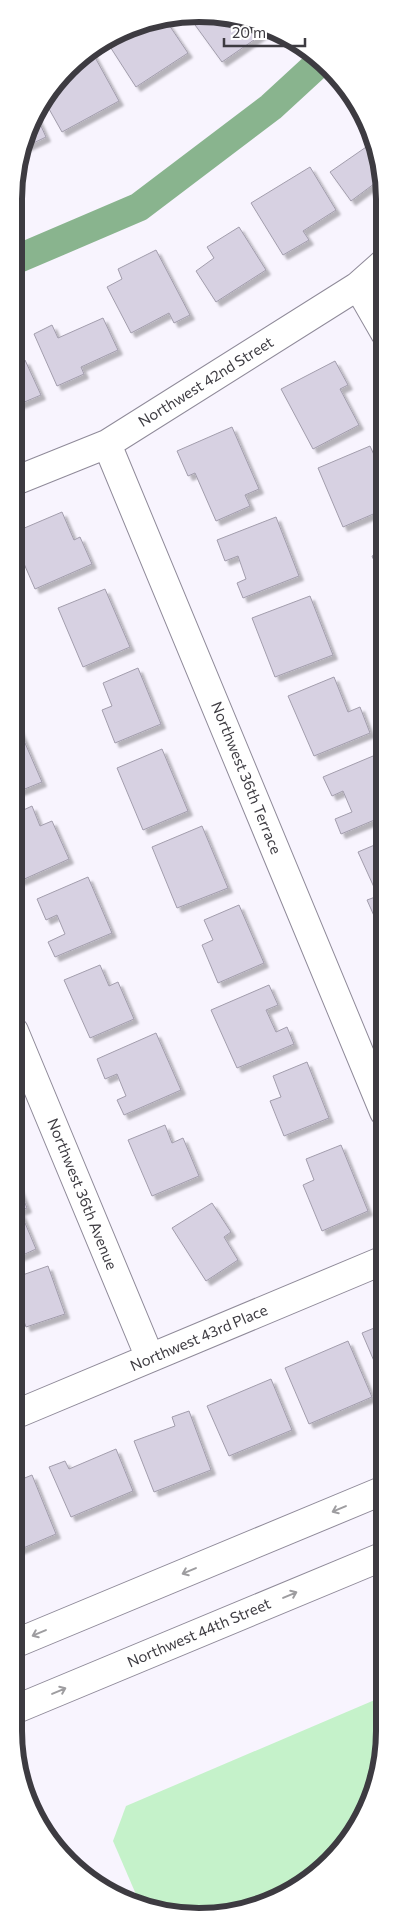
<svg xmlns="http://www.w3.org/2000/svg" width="399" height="1931" viewBox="0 0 399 1931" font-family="Commissioner,sans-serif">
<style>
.green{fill:#c5f2ca}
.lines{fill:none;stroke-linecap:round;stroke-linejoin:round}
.canal{stroke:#89b48e;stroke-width:29}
.building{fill:#d7d1e2;stroke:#a29dac;filter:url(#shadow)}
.minor-casing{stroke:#8f8a99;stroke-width:30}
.minor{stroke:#fff;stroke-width:28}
.oneway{stroke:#9e9da0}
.labels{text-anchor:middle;stroke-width:4;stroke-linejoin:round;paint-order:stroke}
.street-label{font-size:15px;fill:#3d3b41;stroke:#fff}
.rim{fill:none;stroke:#3d3b41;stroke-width:6}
</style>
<defs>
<filter id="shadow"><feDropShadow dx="4.5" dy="4.5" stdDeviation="1" flood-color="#0004"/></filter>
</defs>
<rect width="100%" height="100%" fill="#f8f4fe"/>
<path class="green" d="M384 1696V1755L366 1814 322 1871 259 1907 188 1917 141 1906 113 1841 126 1806Z"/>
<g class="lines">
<path class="canal" d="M15 260 139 207 271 107 321 61"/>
</g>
<path class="building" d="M223 15 265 28 267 31 222 62 190 18Z
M165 19 188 53 136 87 107 42 151 20Z
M91 50 119 101 62 132 44 100 86 52Z
M36 115 46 137 25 147Z
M369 145 372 149 374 147 382 178 351 201 330 172Z
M310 167 336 210 303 231 309 240 283 255 251 203Z
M239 227 266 270 216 302 196 271 214 258 207 247Z
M156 250 190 315 174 323 169 313 131 333 107 287 122 279 118 269Z
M103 318 118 350 81 367 84 374 57 386 34 334 52 325 58 338Z
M25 360 41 395 15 406V365Z
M335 361 348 385 340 389 359 425 313 449 281 389Z
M232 427 259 489 245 495 250 506 216 521 195 473 188 476 177 451Z
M370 446 385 479V509L343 527 318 468Z
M62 512 74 540 80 537 92 564 35 589 15 543V532Z
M276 517 299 576 243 598 237 583 246 579 238 556 225 561 217 540Z
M385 527V586L372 556 384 551 376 530Z
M105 589 130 647 83 667 58 608Z
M310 596 333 655 275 677 252 618Z
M138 668 161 724 115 743 102 710 112 706 103 683Z
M334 677 348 712 360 707 370 733 314 756 288 696Z
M15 720 42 782 15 793Z
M162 749 188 811 143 830 117 768Z
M373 756 384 782V816L341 834 335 819 352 812 343 791 332 796 323 777Z
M32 806 40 826 52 821 69 859 20 881 15 869V814Z
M202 826 228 888 177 908 152 847Z
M384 841V914L375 918 367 900 378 896 358 852Z
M88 877 112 933 55 957 48 942 65 934 57 915 46 920 37 899Z
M239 905 264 963 218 983 202 945 213 940 204 920Z
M100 965 109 986 118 982 134 1019 90 1038 64 980Z
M269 985 278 1005 266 1010 276 1032 287 1027 294 1044 237 1068 211 1010Z
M156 1033 181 1090 124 1115 117 1100 126 1096 117 1074 105 1079 97 1059Z
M307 1062 329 1118 284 1136 270 1101 281 1097 273 1076Z
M165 1125 172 1143 183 1138 199 1176 152 1196 128 1140Z
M341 1145 368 1211 322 1231 303 1185 314 1180 306 1159Z
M17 1183 27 1208 20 1211 36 1249 14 1259V1184Z
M212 1203 231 1232 224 1237 238 1260 206 1281 172 1228Z
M48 1266 65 1314 26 1327 14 1293V1278Z
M384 1324V1365L377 1368 362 1333Z
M348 1341 372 1397 309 1424 285 1368Z
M271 1379 292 1430 229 1456 207 1406Z
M189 1411 211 1470 154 1492 134 1441 175 1426 172 1417Z
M116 1449 133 1491 71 1517 49 1467 65 1461 69 1469Z
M32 1475 56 1534 14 1552V1495L19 1493 15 1482Z"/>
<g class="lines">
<defs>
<path id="minor" d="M358 286 385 333
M107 444 384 1112
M15 481 107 444 358 286 385 262
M14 1031 150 1358
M14 1415 384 1260
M14 1644 384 1490
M14 1710 384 1556"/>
</defs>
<use href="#minor" class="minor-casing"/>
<use href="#minor" class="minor"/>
</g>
<defs><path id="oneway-shaft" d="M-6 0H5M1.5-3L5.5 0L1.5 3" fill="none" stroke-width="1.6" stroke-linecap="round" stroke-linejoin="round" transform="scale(1.25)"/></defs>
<g class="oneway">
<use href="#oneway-shaft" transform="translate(339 1509) rotate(157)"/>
<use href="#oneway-shaft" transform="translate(189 1571) rotate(157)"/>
<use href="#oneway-shaft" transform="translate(290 1595) rotate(-23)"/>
<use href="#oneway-shaft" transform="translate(39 1633) rotate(157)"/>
<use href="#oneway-shaft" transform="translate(59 1691) rotate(-23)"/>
</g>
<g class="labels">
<g class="street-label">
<text transform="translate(206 382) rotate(-32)" y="5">Northwest 42nd Street</text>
<text transform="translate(246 778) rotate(68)" y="5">Northwest 36th Terrace</text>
<text transform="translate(82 1194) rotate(68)" y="5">Northwest 36th Avenue</text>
<text transform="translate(199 1338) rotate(-23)" y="5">Northwest 43rd Place</text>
<text transform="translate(199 1633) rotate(-23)" y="5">Northwest 44th Street</text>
</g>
</g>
<path d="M0 0H399V1931H0ZM199 22H199A177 177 0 0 1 376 199V1731A177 177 0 0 1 199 1908H199A177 177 0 0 1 22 1731V199A177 177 0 0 1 199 22Z" fill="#fff" fill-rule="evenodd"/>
<path class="rim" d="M199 22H199A177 177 0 0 1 376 199V1731A177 177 0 0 1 199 1908H199A177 177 0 0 1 22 1731V199A177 177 0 0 1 199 22Z"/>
<path d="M224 38v8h81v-8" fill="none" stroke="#3d3b41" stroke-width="2.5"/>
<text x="232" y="38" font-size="15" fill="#3d3b41" stroke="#ffffff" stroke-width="4" paint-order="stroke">20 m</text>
</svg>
